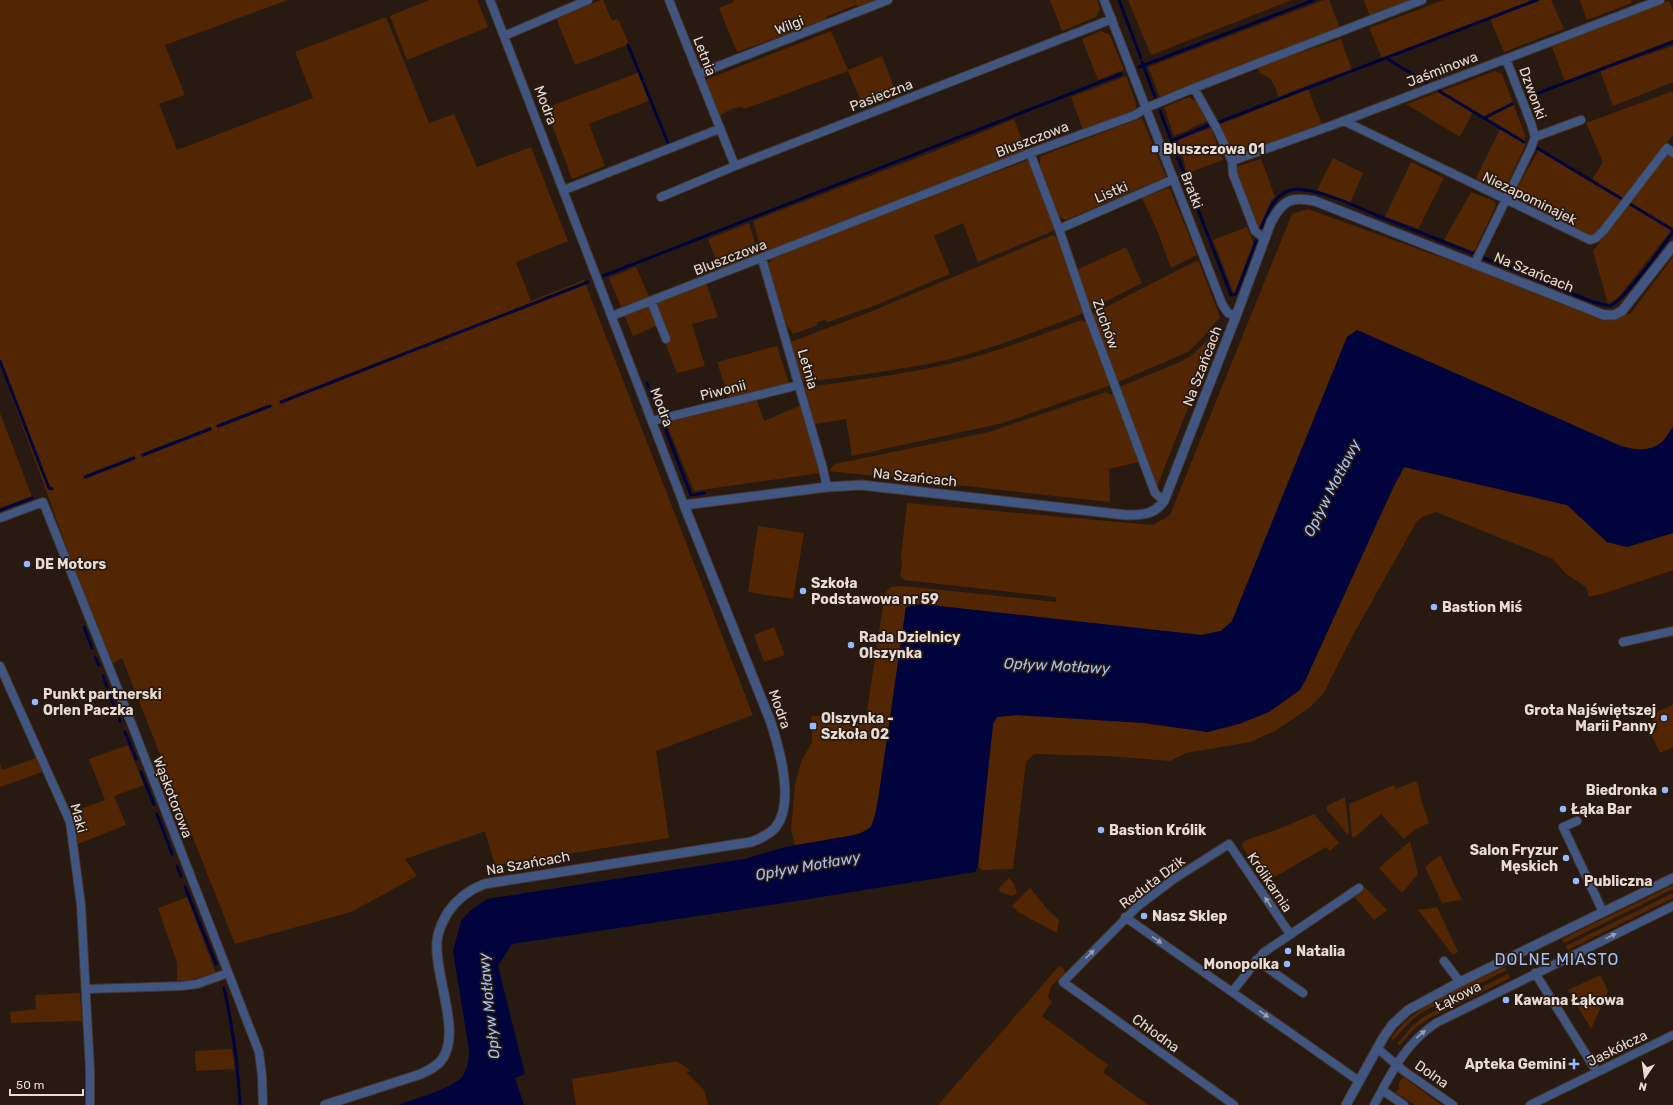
<svg xmlns="http://www.w3.org/2000/svg" width="1673" height="1105" viewBox="0 0 1673 1105" font-family="Rubik,sans-serif">
<style>
.green{fill:#522603}
.water{fill:#00033c}
.lines{fill:none;stroke-linecap:round;stroke-linejoin:round}
.stream{stroke:#00033c;stroke-width:3}
.minor-casing{stroke:#43352c;stroke-width:10}
.tertiary-casing{stroke:#43352c;stroke-width:11}
.minor{stroke:#405680;stroke-width:8}
.tertiary{stroke:#405680;stroke-width:9}
.oneway{fill:#9b9faf}
.poi-dot{fill:#94b7fd;stroke:#281a10;stroke-width:1.5}
.labels{text-anchor:middle;stroke-width:3.5;stroke-linejoin:round;paint-order:stroke}
.street-label{font-size:14px;fill:#e6dbd5;stroke:#281a10}
.poi-label{font-size:14px;font-weight:bold;fill:#e6dbd5;stroke:#281a10;text-anchor:start}
.water-label{font-size:15px;font-style:italic;fill:#a5c0f6;stroke:#281a10}
.quarter-label{font-size:16px;letter-spacing:1px;fill:#a5c0f4;stroke:#281a10}
</style>
<rect width="100%" height="100%" fill="#281a10"/>
<path class="green" d="M0 0H288L165 45 185 95 159 104 177 150 313 98 295 52 386 17 429 123 454 114 477 167 531 147 568 241 516 262 531 301 584 280 753 715 656 751 669 838 495 865 485 832H483L405 859 417 876 351 912 235 944 122 658 110 665 0 365Z
M429 0H477L488 27 407 60 390 16Z
M601 0H603L612 21 618 19 629 44 575 65 556 18Z
M734 0H876L859 7 856 5 826 17 827 20 737 52 719 8 734 2Z
M1050 0H1097L1100 8 1096 17 1062 31Z
M1128 0H1292L1151 55Z
M1324 0H1329L1340 28 1160 97 1148 67Z
M1364 0H1413L1370 16Z
M1444 0H1528L1529 2 1382 58 1369 28Z
M1541 0H1551L1564 29 1504 52 1490 19Z
M1580 0H1631L1632 3 1587 20Z
M1669 1 1673 11V40L1565 81 1551 45Z
M831 31 848 70 882 56 897 95 864 108 848 71 744 109 742 107 731 109 719 116 705 80Z
M1101 31 1110 35 1124 70 1098 80 1082 39Z
M1341 39 1352 70 1327 78 1278 97C1275 84 1273 79 1260 73L1257 67Z
M1673 46V82L1613 106 1600 70Z
M1495 71 1502 74 1525 135V146L1503 193 1476 178 1501 127 1473 111 1460 137 1406 104Z
M640 72 651 100 589 124 605 166 572 179 546 108Z
M1126 76 1136 103V108L1132 111 1083 130 1071 97Z
M1308 89 1322 125 1241 155 1231 153 1219 125Z
M1673 91V135L1598 233 1588 235 1576 231 1516 197 1515 191 1539 150 1591 181 1603 162 1586 123Z
M1189 97 1197 102 1207 121 1174 136 1164 107Z
M1142 118 1166 177 1066 220 1056 215 1039 167 1041 156Z
M1014 119 1026 152 763 255 753 221 961 141Z
M1211 128 1223 160 1187 173 1178 139Z
M1667 154 1673 158V228L1618 298 1608 304 1593 251Z
M1333 158 1363 173 1350 203 1317 190Z
M1261 159 1275 197 1272 199 1259 228 1235 167Z
M1028 160 1054 227 1053 231 978 262 963 223 934 236 950 274 871 307 828 322 825 320 818 322 816 326 793 334 787 326 769 268V263L774 257Z
M1411 162 1444 178 1418 229 1385 217Z
M1167 188 1170 189 1197 255 1171 268 1157 230 1142 198Z
M1471 192 1494 201 1496 205 1476 248 1472 252 1444 240Z
M1308 209 1465 266 1600 319 1630 314 1673 257V427C1669 432 1666 439 1661 443 1649 452 1634 450 1621 446L1357 330 1347 337 1232 621 1221 631 1201 635 921 604 906 607 879 794C877 802 876 821 870 827 860 838 811 842 795 845L791 829 795 785 801 762 812 742V730H815V722H812L811 716 866 717 885 593 891 587 904 586 1056 602V597L904 580 900 575 902 563 901 558 907 503 1153 525 1170 515 1292 214Z
M749 223 759 256 720 271 708 239Z
M1247 227 1254 244 1234 294 1213 240Z
M1053 235 1059 238 1084 311 1081 314C1038 331 996 347 951 359 903 370 852 376 803 382L791 342 875 310Z
M1126 247 1142 283 1093 308 1090 307 1077 270Z
M1196 261 1199 262 1220 317 1204 336 1188 352 1118 382 1093 316 1094 313Z
M636 267 649 297 622 309 609 278Z
M706 283 718 317 692 324 705 366 677 373 666 345 669 343 653 303Z
M644 307 650 309 658 325 633 336 624 315Z
M1081 320 1088 323 1111 385 1003 423 852 456 846 419 815 424 805 388C852 380 901 375 949 364 994 353 1038 336 1081 320Z
M1219 329 1156 489 1119 387 1180 362 1191 356Z
M777 346 789 384 729 398 717 362Z
M1106 392 1115 396 1139 462 1109 469 1110 502 829 471 835 464 989 432Z
M756 398 764 421 802 405 821 473 694 491 665 420Z
M0 413 32 497 0 509Z
M1404 467 1567 505 1607 542 1627 547 1673 533V570L1605 593 1589 597 1586 587 1566 574 1553 559 1436 512 1424 516 1417 521 1353 635 1323 694 1309 708 1275 731 1250 742 1186 753 1170 761 1109 756 1034 754 1026 762 1013 869 982 870 978 866 990 751 993 724 997 717 1016 715 1144 723 1208 732 1305 681 1392 490Z
M758 526 804 533 793 599 748 592Z
M774 627 785 655 764 662 754 635Z
M1673 705V747L1660 753 1650 732 1657 730 1651 714Z
M128 745 144 785 114 796 126 825 78 844 72 812 105 800 89 759Z
M36 758 42 772 0 787V764L2 770Z
M1415 781 1418 784 1421 800 1429 823 1414 830 1404 839 1381 814 1354 838 1352 836 1349 804 1394 785 1396 789Z
M1345 797 1349 832 1348 835 1327 810V806Z
M1314 814 1339 843 1330 851 1326 847 1266 882 1242 846 1244 841 1284 827Z
M1410 841 1418 874 1402 893 1379 868Z
M1440 855 1462 900 1442 903 1425 867Z
M1009 878 1014 884 1017 893 1012 896 1000 892 999 888Z
M1673 885V889L1564 943 1562 939Z
M1365 887 1387 910 1374 920 1354 896Z
M1030 888 1048 910 1059 920 1057 933 1018 912 1012 906Z
M1673 893V898L1568 950 1566 946Z
M187 897 215 971V974L189 980 177 981V963L158 908Z
M1437 907 1458 952 1453 955 1418 910Z
M1059 966 1064 969 1065 973 1051 986 1048 997 1052 1002 1042 1016 1108 1065 1103 1072 1148 1105H938Z
M1505 967 1507 970 1424 1011 1412 1020 1393 1040 1391 1039C1410 1006 1471 983 1505 967Z
M1508 974 1510 978 1430 1018 1415 1028 1400 1045 1397 1044 1412 1026 1425 1016Z
M1600 975 1608 991 1591 1029 1568 990Z
M80 993 82 1021 11 1023 10 1012 36 1009 35 995Z
M232 1049 235 1069 196 1071 195 1051Z
M677 1061 691 1071 686 1072 704 1090 708 1105H576L572 1079Z
M1403 1077 1442 1105H1415L1395 1092 1399 1089V1083Z"/>
<path class="water" d="M1357 330 1621 446C1634 450 1649 452 1661 443 1666 439 1669 432 1673 427V533L1627 547 1607 542 1567 505 1404 467 1392 490 1305 681 1300 690 1269 712 1239 724 1208 732 1144 723 1016 715 997 717 993 724 978 866 975 872 803 900 512 944 498 966 525 1074 515 1078 524 1105H398C412 1100 455 1087 462 1077 468 1068 469 1060 469 1050L453 951 461 921 470 911 487 899 744 859 785 847 860 834 871 827 875 815 879 794 906 607 921 604 1201 635 1221 631 1232 621 1347 337Z"/>
<g class="lines">
<path class="stream" d="M1119 0 1141 58
M628 45 668 143
M1386 58 1427 83
M1142 62 1155 97
M1139 67 1314 0
M1439 91 1524 142
M1528 97 1673 42
M1160 111 1231 295 1236 294 1256 241
M1484 118 1512 104
M1219 122 1537 0
M1172 141 1209 125
M1537 148 1622 199
M1630 204 1673 230
M1261 229C1267 214 1274 194 1291 190 1311 185 1362 209 1381 217 1412 229 1442 241 1472 253
M1484 258 1593 302 1610 306C1625 300 1661 248 1673 232
M603 276 1121 74
M0 361 47 483 49 488 52 489
M647 383 659 412
M281 402 588 282
M663 423 691 495 704 493
M218 426 270 406
M143 455 210 429
M85 477 134 458
M0 510 32 498
M84 627 92 648
M95 657 99 665
M103 676 108 689
M109 693 120 721
M125 732 136 759
M141 772 154 805
M157 814 172 854
M177 866 181 876
M185 887 216 964
M224 988C233 1027 238 1065 240 1105"/>
<defs>
<path id="minor" d="M490 0 684 505
M669 0 735 166
M1104 0 1222 304 1228 313 1236 316
M504 36 588 0
M698 74 888 0
M1194 88 1217 129 1232 161 1233 174 1255 231 1265 239
M1344 121 1590 240 1596 238 1604 230 1667 148 1673 153
M1535 137 1581 120
M1030 153 1059 229 1088 314 1155 493 1164 501
M1232 161 1333 125 1660 0
M564 190 719 129
M661 197 735 166 1112 19
M1059 229 1174 179
M762 259 822 465 827 487
M1475 263 1531 148 1535 137 1531 123 1506 59
M651 301 666 339
M612 316 1030 153 1135 115 1146 108 1194 88 1422 0
M652 421 799 385
M0 518 43 502 127 712 259 1052 262 1076 263 1105
M1623 642 1673 631
M0 666 70 822 81 905 90 1070V1105
M1577 821 1563 827 1603 912
M1125 917 1359 1081
M1256 960 1303 993
M1444 961 1460 982
M1535 973 1597 1072
M87 989 182 986 197 984 228 973
M1232 992 1263 953 1359 888
M1377 1048 1404 1071 1453 1105
M1382 1090 1404 1105
M1234 1105 1063 982 1138 906 1174 879 1229 844 1290 934
M1374 1105C1392 1072 1404 1045 1436 1023L1673 906
M1530 1105 1673 1035"/>
<path id="tertiary" d="M325 1105 421 1074C429 1070 438 1066 443 1058 461 1030 434 975 437 941 438 930 443 921 448 912 457 899 469 890 484 884L751 842C760 839 768 835 775 828 796 803 779 747 770 720L684 505 827 487 861 485 1126 515C1142 515 1154 515 1164 501L1236 316 1271 222C1283 200 1291 196 1315 201L1604 315H1614L1622 311 1673 246
M1346 1105 1383 1038 1392 1025 1408 1010 1460 982 1673 878"/>
</defs>
<use href="#minor" class="minor-casing"/>
<use href="#tertiary" class="tertiary-casing"/>
<use href="#minor" class="minor"/>
<use href="#tertiary" class="tertiary"/>
</g>
<defs><path id="oneway-solid" d="M-6-.8H1V-3.2L6.5 0L1 3.2V.8H-6Z"/></defs>
<g class="oneway">
<use href="#oneway-solid" transform="translate(1268 902) rotate(-124)"/>
<use href="#oneway-solid" transform="translate(1611 936) rotate(-26)"/>
<use href="#oneway-solid" transform="translate(1157 940) rotate(35)"/>
<use href="#oneway-solid" transform="translate(1090 954) rotate(-45)"/>
<use href="#oneway-solid" transform="translate(1264 1014) rotate(35)"/>
<use href="#oneway-solid" transform="translate(1421 1034) rotate(-41)"/>
</g>
<g class="poi-dot">
<rect x="1151" y="145" width="8" height="8" rx="2"/>
<circle cx="27" cy="564" r="4"/>
<circle cx="803" cy="591" r="4"/>
<circle cx="1434" cy="607" r="4"/>
<circle cx="851" cy="645" r="4"/>
<circle cx="35" cy="702" r="4"/>
<circle cx="1664" cy="718" r="4"/>
<rect x="809" y="722" width="8" height="8" rx="2"/>
<circle cx="1665" cy="790" r="4"/>
<circle cx="1563" cy="809" r="4"/>
<circle cx="1101" cy="830" r="4"/>
<circle cx="1566" cy="858" r="4"/>
<circle cx="1576" cy="881" r="4"/>
<circle cx="1144" cy="916" r="4"/>
<circle cx="1288" cy="951" r="4"/>
<circle cx="1287" cy="964" r="4"/>
<circle cx="1506" cy="1000" r="4"/>
<path d="M1572 1058h4v4h4v4h-4v4h-4v-4h-4v-4h4z"/>
</g>
<g class="labels">
<g class="street-label">
<text transform="translate(789 25) rotate(-21)" y="5">Wilgi</text>
<text transform="translate(705 56) rotate(69)" y="5">Letnia</text>
<text transform="translate(1442 69) rotate(-21)" y="5">Jaśminowa</text>
<text transform="translate(1533 93) rotate(70)" y="5">Dzwonki</text>
<text transform="translate(881 95) rotate(-21)" y="5">Pasieczna</text>
<text transform="translate(546 105) rotate(69)" y="5">Modra</text>
<text transform="translate(1032 139) rotate(-21)" y="5">Bluszczowa</text>
<text transform="translate(1192 190) rotate(69)" y="5">Bratki</text>
<text transform="translate(1111 192) rotate(-23)" y="5">Listki</text>
<text transform="translate(1530 198) rotate(26)" y="5">Niezapominajek</text>
<text transform="translate(730 257) rotate(-21)" y="5">Bluszczowa</text>
<text transform="translate(1534 272) rotate(22)" y="5">Na Szańcach</text>
<text transform="translate(1106 324) rotate(70)" y="5">Zuchów</text>
<text transform="translate(1202 366) rotate(-69)" y="5">Na Szańcach</text>
<text transform="translate(808 369) rotate(74)" y="5">Letnia</text>
<text transform="translate(723 390) rotate(-14)" y="5">Piwonii</text>
<text transform="translate(662 407) rotate(69)" y="5">Modra</text>
<text transform="translate(915 477) rotate(6)" y="5">Na Szańcach</text>
<text transform="translate(780 709) rotate(70)" y="5">Modra</text>
<text transform="translate(173 797) rotate(69)" y="5">Wąskotorowa</text>
<text transform="translate(79 818) rotate(75)" y="5">Maki</text>
<text transform="translate(528 863) rotate(-10)" y="5">Na Szańcach</text>
<text transform="translate(1152 882) rotate(-37)" y="5">Reduta Dzik</text>
<text transform="translate(1270 882) rotate(56)" y="5">Królikarnia</text>
<text transform="translate(1458 996) rotate(-27)" y="5">Łąkowa</text>
<text transform="translate(1156 1033) rotate(36)" y="5">Chłodna</text>
<text transform="translate(1617 1048) rotate(-26)" y="5">Jaskółcza</text>
<text transform="translate(1432 1074) rotate(35)" y="5">Dolna</text>
</g>
<g class="poi-label">
<text x="1163" y="154">Bluszczowa 01</text>
<text x="35" y="569">DE Motors</text>
<text x="811" y="588">Szkoła<tspan x="811" dy="16">Podstawowa nr 59</tspan></text>
<text x="1442" y="612">Bastion Miś</text>
<text x="859" y="642">Rada Dzielnicy<tspan x="859" dy="16">Olszynka</tspan></text>
<text x="43" y="699">Punkt partnerski<tspan x="43" dy="16">Orlen Paczka</tspan></text>
<text x="1656" y="715" text-anchor="end">Grota Najświętszej<tspan x="1656" dy="16">Marii Panny</tspan></text>
<text x="821" y="723">Olszynka -<tspan x="821" dy="16">Szkoła 02</tspan></text>
<text x="1657" y="795" text-anchor="end">Biedronka</text>
<text x="1571" y="814">Łąka Bar</text>
<text x="1109" y="835">Bastion Królik</text>
<text x="1558" y="855" text-anchor="end">Salon Fryzur<tspan x="1558" dy="16">Męskich</tspan></text>
<text x="1584" y="886">Publiczna</text>
<text x="1152" y="921">Nasz Sklep</text>
<text x="1296" y="956">Natalia</text>
<text x="1279" y="969" text-anchor="end">Monopolka</text>
<text x="1514" y="1005">Kawana Łąkowa</text>
<text x="1566" y="1069" text-anchor="end">Apteka Gemini</text>
</g>
<g class="water-label">
<text transform="translate(1332 488) rotate(-63)" y="5">Opływ Motławy</text>
<text transform="translate(1057 666) rotate(3)" y="5">Opływ Motławy</text>
<text transform="translate(808 866) rotate(-10)" y="5">Opływ Motławy</text>
<text transform="translate(489 1006) rotate(-96)" y="5">Opływ Motławy</text>
</g>
<g class="quarter-label">
<text x="1557" y="965">DOLNE MIASTO</text>
</g>
</g>
<g transform="translate(1645 1077) rotate(193)" stroke="#281a10" stroke-width="3" paint-order="stroke">
<path d="M0-3L7 15L0 10L-7 15Z" fill="#e6dbd5"/>
<text y="-6" font-size="11" font-weight="bold" text-anchor="middle" fill="#e6dbd5">N</text>
</g>
<path d="M10 1089v6h73v-6" fill="none" stroke="#e6dbd5" stroke-width="2"/>
<text x="16" y="1089" font-size="12" fill="#e6dbd5" stroke="#281a10" stroke-width="3" paint-order="stroke">50 m</text>
</svg>
